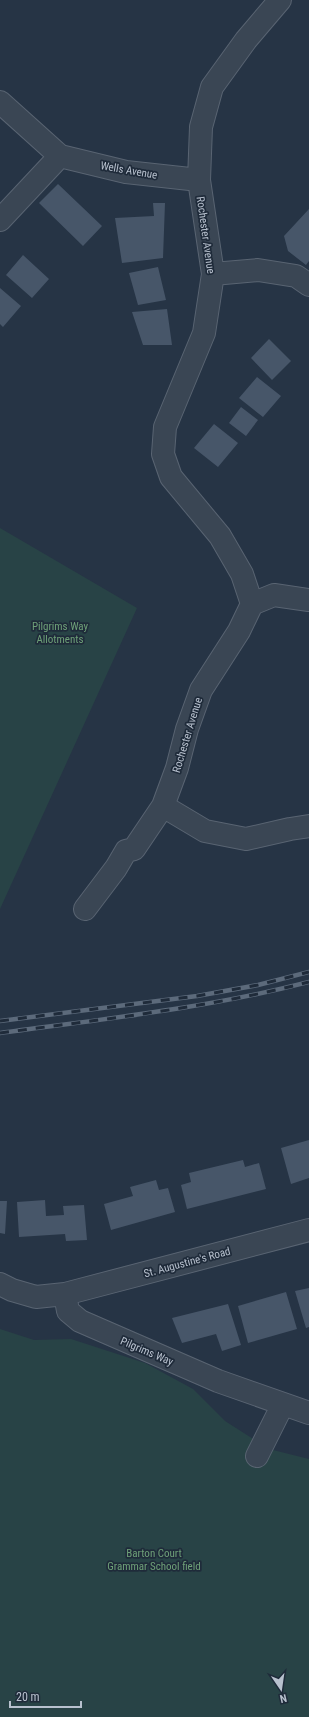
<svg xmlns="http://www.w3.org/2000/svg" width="309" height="1717" viewBox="0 0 309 1717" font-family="'Roboto Condensed',sans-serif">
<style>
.green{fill:#284346}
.building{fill:#475669}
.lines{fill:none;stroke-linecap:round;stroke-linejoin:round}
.minor-casing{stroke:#596472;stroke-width:24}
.minor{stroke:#3a4654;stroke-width:22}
.rail-casing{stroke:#5c6a7b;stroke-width:4.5}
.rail{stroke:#1f2b3a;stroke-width:3;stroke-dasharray:9;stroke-linecap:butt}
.labels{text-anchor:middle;stroke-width:3.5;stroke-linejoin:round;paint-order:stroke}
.street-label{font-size:11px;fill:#b8c1ce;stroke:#1f2b3a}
.park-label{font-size:11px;fill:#6ea078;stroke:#1f2b3a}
</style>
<rect width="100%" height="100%" fill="#263445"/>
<path class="green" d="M0 528 137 608 0 909Z
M0 1329 34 1340 71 1339 145 1363 193 1389 225 1421 269 1449 309 1459V1717H0Z"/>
<path class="building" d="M58 184 102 226 83 246 39 203Z
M153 203H165L163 258 122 263 115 218 154 216Z
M309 209V261L306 265 288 251 284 236Z
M23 255 49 279 32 298 6 275Z
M158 267 166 300 138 305 129 273Z
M0 288 21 306 3 327 0 324Z
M167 309 172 345H143L132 312Z
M269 339 291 361 272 380 251 358Z
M257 377 281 396 263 417 239 398Z
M241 407 258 420 246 436 229 423Z
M214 424 238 443 218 467 194 448Z
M309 1140V1178L291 1184 281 1148Z
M243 1160 245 1167 259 1163 266 1189 187 1209 181 1185 191 1182 189 1173Z
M156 1180 159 1190 168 1188 175 1212 111 1230 104 1204 133 1196 130 1187Z
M45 1200 46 1216 64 1215 63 1206 84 1205 87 1240 66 1241 65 1234 19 1237 17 1202Z
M0 1201H7L5 1234 0 1233Z
M309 1288V1327L306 1328 295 1291Z
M286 1292 297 1329 248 1343 238 1306Z
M228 1304 241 1345 222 1351 216 1334 182 1343 172 1318Z"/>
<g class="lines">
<defs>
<path id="minor" d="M280 0 246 40 212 87 201 127 199 180 213 274 204 333 165 427 163 454 171 477 220 536 242 574 252 604 239 631 201 690 187 729 177 768 163 806 205 831 246 839 290 829 309 826
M0 102 60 156 126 172 199 180
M0 220 60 156
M213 274 258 270 296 276 309 285
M252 604 274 595 309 600
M85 909 116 868 126 851 134 849 163 806
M0 1284 12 1290 36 1297 65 1294 309 1230
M65 1294 68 1311 80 1321 218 1381 309 1413
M257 1456 283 1404"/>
</defs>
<use href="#minor" class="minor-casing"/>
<use href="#minor" class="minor"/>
<defs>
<path id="rail" d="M0 1021 197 996 258 985 309 972
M0 1033C104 1019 208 1008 309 982"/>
</defs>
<use href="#rail" class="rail-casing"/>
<use href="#rail" class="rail"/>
</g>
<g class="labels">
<g class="street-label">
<text transform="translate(129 170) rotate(10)" y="4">Wells Avenue</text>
<text transform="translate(206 235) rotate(82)" y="4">Rochester Avenue</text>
<text transform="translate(187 735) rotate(-73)" y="4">Rochester Avenue</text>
<text transform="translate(187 1262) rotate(-15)" y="4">St. Augustine's Road</text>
<text transform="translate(147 1351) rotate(23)" y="4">Pilgrims Way</text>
</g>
<g class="park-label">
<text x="60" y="630">Pilgrims Way<tspan x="60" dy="13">Allotments</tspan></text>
<text x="154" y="1557">Barton Court<tspan x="154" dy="13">Grammar School field</tspan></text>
</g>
</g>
<g transform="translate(281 1689) rotate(167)" stroke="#1f2b3a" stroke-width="3" paint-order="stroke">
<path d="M0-3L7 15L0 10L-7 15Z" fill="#b8c1ce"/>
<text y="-6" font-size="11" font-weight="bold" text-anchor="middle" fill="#b8c1ce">N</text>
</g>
<path d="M10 1701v6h71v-6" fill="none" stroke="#b8c1ce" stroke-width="2"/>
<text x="16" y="1701" font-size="12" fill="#b8c1ce" stroke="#1f2b3a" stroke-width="3" paint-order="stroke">20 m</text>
</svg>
